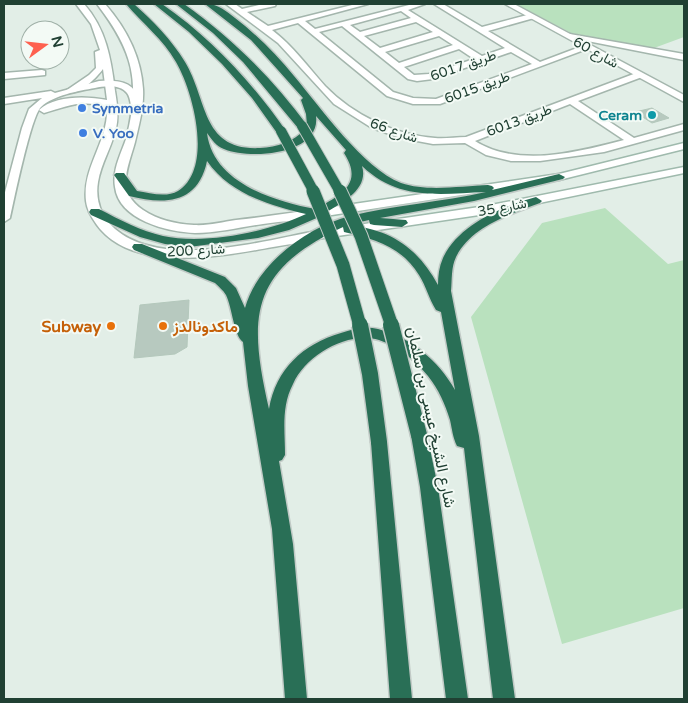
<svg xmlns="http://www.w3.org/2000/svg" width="688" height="703" viewBox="0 0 688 703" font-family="'Varela Round',Vazirmatn,sans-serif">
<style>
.green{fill:#b9e1be}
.building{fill:#b7c9bf;stroke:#b4c8bc}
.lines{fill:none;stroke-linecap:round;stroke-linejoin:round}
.minor-casing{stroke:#a4b6ad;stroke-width:3}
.tertiary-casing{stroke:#a4b6ad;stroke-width:3}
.secondary-casing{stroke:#9fbaad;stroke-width:3}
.motorway-casing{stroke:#c1cac6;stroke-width:3}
.minor{fill:#fff;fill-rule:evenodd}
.tertiary{fill:#fff;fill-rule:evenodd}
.secondary{fill:#fff;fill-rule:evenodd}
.motorway{fill:#296f56;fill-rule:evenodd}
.motorway-bridge-far2-casing{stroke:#c1cac6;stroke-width:12;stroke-linecap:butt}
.motorway-bridge-far1-casing{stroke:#c1cac6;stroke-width:15;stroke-linecap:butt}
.motorway-bridge-casing{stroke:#c1cac6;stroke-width:19;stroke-linecap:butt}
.motorway-bridge-far2{stroke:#296f56;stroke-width:10}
.motorway-bridge-far1{stroke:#296f56;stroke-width:13}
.motorway-bridge{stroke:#296f56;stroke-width:16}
.shop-dot{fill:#3f7fe0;stroke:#f3faf5;stroke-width:2}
.culture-dot{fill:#0f9aa8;stroke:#f3faf5;stroke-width:2}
.food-dot{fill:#e8710a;stroke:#f3faf5;stroke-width:2}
.labels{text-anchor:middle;stroke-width:4;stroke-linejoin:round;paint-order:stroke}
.far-street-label{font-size:14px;fill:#204033;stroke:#f3faf5}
.far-shop-label{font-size:14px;font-weight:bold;fill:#366cbe;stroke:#f3faf5;text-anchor:start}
.far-culture-label{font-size:14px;font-weight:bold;fill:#0d838f;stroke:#f3faf5;text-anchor:end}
.food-label{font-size:16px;font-weight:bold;fill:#c56008;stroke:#f3faf5;text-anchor:end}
.street-label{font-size:16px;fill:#204033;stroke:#f3faf5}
</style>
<rect width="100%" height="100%" fill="#e2eee7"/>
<path class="green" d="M516 4H684V37L654 48 571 33Z
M605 208 668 264 684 260V608L562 644 471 317 542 223Z"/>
<path class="building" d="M652 108 669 118 652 123 635 112Z
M189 300 187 347 175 354 134 358 140 305Z"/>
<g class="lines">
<defs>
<path id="minor" d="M226 4H235L242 9 263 4H276L275 6 247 12 268 26 356 4H368L305 21 315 29 413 4H425L408 10 482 56 505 48 434 4H443L482 27 531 14 535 16 534 18 488 31 540 62 585 45 592 47 440 104H413L387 96 298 23 272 30C293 46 308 67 325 86 353 115 395 135 435 138 445 139 455 137 466 137L639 72 643 75 642 77 578 101 634 138 684 124V130L604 152 540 161H511L486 155 465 143 433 144 401 138 372 128 334 104 278 43ZM401 11 411 18 360 32 350 25ZM416 22 433 32 380 48 364 36ZM342 26 408 79 417 81 433 79 511 52 532 64 436 99 413 98 393 92 319 32ZM439 36 453 45 399 63 385 52ZM459 49 474 59 429 74 414 75 404 67ZM570 104 624 140C578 152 518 168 475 141Z
M564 33 684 54V60L567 37 563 35Z
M42 70 45 71V75L4 79V73Z
M99 81C123 80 137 82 141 109L136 112 133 111C130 106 131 98 127 93 120 84 104 86 95 88 78 91 54 95 41 107 31 116 14 200 10 218L4 222V196L22 128 29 109 42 98 4 104V98L51 91 55 93Z"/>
<path id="tertiary" d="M76 4H84C106 29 111 58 115 91 117 103 119 116 116 128 112 147 101 163 98 182 95 200 101 217 115 229 163 270 261 241 317 231L323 235 321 238C306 242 289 244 273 247 223 256 133 274 97 225 92 218 87 210 86 201 82 167 109 141 107 107 81 99 68 106 44 113L39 110C55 95 87 96 107 100L103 69C96 78 81 94 69 92L67 90 89 75 96 68 95 52 100 50 91 24Z
M97 4H105C126 28 141 56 143 89 144 107 139 125 135 142 128 168 115 191 143 210 158 220 176 224 194 225 208 226 222 222 236 220 263 217 291 213 319 209L323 210 325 213 323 216C304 220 283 221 263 224 241 227 217 233 195 233 167 232 119 220 115 187 112 170 121 154 126 139 141 81 133 51 97 4Z
M505 4H514L684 95V102Z"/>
<path id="secondary" d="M684 143V149L559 180 319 217 313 213 319 209 559 174Z
M684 167V173L486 214 317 239 311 235 317 231 486 206Z"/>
<path id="motorway" d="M126 4H134C153 21 171 39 185 62 208 100 201 151 260 148 277 147 294 142 305 129L306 128H298L243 62 213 33 176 4H184C232 38 272 78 307 125L306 114 301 100 303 98 251 40 205 4C217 3 226 11 235 18 257 35 277 55 294 76 321 108 363 168 401 183 427 192 461 186 488 185L492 186 494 188 492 190 559 174 565 177 563 179 474 201 380 218 406 220 408 223 402 227 374 225 370 224 369 220 347 225C390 229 417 247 438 285 438 276 439 267 443 258 458 225 502 206 536 197L542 201 540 203C511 214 471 226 456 257 451 267 452 280 451 291L479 436 515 699H493L464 448 457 446C453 438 452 429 450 420 445 404 439 390 428 376 416 361 398 346 379 340 347 331 306 355 293 384 281 407 285 430 285 455L282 460 279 461 293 544 307 699H285L272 529 248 386 243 342C234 336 232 307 226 295 223 290 219 287 215 283L134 250 132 247 134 244H142L225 277 236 288 245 308C257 264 307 227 350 216 395 205 442 202 486 192 439 194 399 201 362 166 369 189 343 202 327 212L326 217H319L289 230 258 238 189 247 165 244 140 237 91 215 89 212 91 209H99C120 220 141 231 163 236 205 245 268 232 306 214 269 205 230 194 207 161 198 204 165 205 129 196L114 175 116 173H124L137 191C150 193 166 198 178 191 214 168 193 91 176 62 163 39 143 24 126 4ZM316 116 346 150 344 153C364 184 341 195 315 209 274 201 213 183 207 133 212 140 216 146 224 149 250 160 321 155 316 116ZM343 227 344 232C374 239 401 246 419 275 426 286 429 299 436 310L441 312 455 390C439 361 410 337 378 329 365 326 353 329 341 333 303 344 276 369 269 409 248 317 249 271 343 227Z
M154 4H162C211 38 252 82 286 131L285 133H277L252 98 222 64 189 32Z
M419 428 425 430 427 435 438 487 468 699H446L420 487 411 435 413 430Z
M379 435 385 437 387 442 412 699H390L371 442 373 437Z"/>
</defs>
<use href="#minor" class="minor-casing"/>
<use href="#tertiary" class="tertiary-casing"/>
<use href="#secondary" class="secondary-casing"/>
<use href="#motorway" class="motorway-casing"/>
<use href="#minor" class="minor"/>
<use href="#tertiary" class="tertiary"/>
<use href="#secondary" class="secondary"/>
<use href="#motorway" class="motorway"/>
<defs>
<path id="motorway-bridge-far2" d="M302 126 340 192
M281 131 314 192"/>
<path id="motorway-bridge-far1" d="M313 191 343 265 360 326
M340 191 361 236 392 326"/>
<path id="motorway-bridge" d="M360 325 370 374 379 442
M391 325 419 435"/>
</defs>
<use href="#motorway-bridge-far2" class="motorway-bridge-far2-casing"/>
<use href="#motorway-bridge-far1" class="motorway-bridge-far1-casing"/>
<use href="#motorway-bridge" class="motorway-bridge-casing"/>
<use href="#motorway-bridge-far2" class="motorway-bridge-far2"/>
<use href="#motorway-bridge-far1" class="motorway-bridge-far1"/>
<use href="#motorway-bridge" class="motorway-bridge"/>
</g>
<g class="shop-dot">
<circle cx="82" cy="108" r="5"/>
<circle cx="83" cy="133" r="5"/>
</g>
<circle class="culture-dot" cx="652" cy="115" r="5"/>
<g class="food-dot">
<circle cx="111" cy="326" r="5"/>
<circle cx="163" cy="326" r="5"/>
</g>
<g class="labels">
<g class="far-street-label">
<text transform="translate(596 52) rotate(29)" y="5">شارع 60</text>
<text transform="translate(463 65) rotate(-19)" y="5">طريق 6017</text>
<text transform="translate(477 87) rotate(-20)" y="5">طريق 6015</text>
<text transform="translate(519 120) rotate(-20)" y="5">طريق 6013</text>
<text transform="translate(394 130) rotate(19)" y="5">شارع 66</text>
<text transform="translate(502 207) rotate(-10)" y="5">شارع 35</text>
<text transform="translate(196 250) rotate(-3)" y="5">شارع 200</text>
</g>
<g class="far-shop-label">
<text x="92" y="113">Symmetria</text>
<text x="93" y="138">V. Yoo</text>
</g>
<g class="far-culture-label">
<text x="642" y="120">Ceram</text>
</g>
<g class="food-label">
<text x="101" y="332">Subway</text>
<text x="173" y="332" text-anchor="start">ماكدونالدز</text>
</g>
<g class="street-label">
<text transform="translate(432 417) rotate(78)" y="6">شارع الشيخ عيسى بن سلمان</text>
</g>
</g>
<rect width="688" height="703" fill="none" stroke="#204033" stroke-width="10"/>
<g transform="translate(45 45) rotate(75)"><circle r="24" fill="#f3faf5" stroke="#9fb0a7"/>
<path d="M0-4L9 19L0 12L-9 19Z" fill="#fe604f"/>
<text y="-8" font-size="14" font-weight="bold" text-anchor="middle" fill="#204033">N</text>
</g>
</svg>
